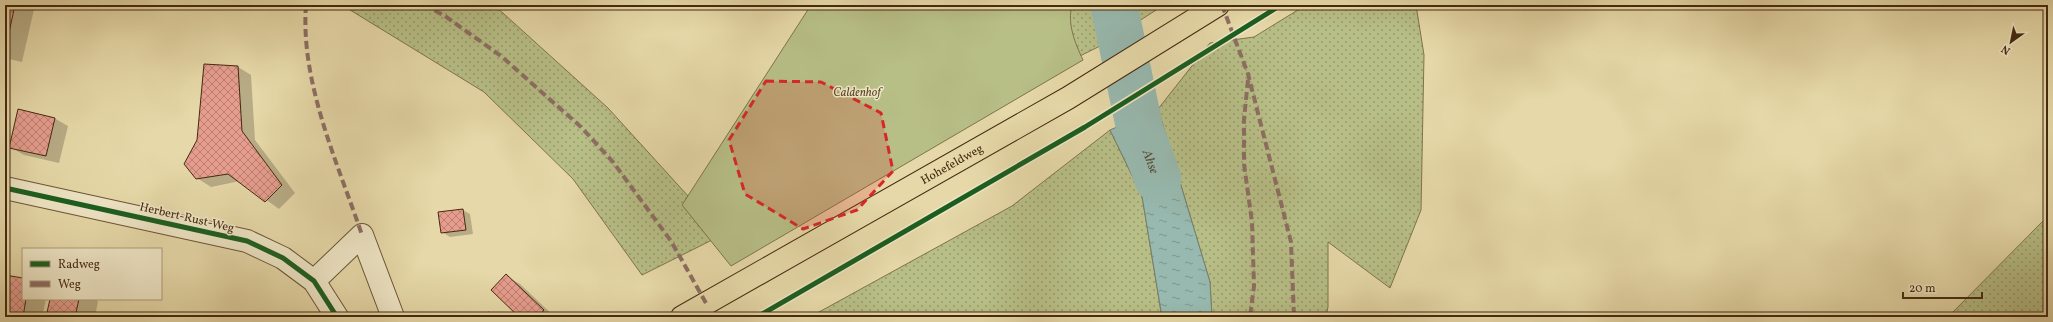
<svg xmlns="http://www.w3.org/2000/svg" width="2053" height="322" viewBox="0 0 2053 322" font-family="Vollkorn,serif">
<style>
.grass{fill:url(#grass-dots);stroke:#7e744b}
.park{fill:#b7be86;stroke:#7e744b}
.water{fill:url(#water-ripples);stroke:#76806f}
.shadow{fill:#0003}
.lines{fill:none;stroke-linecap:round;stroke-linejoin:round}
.river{stroke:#97b9af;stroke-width:47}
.building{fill:url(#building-cross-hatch);stroke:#442a10}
.minor-casing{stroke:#6c5636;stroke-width:24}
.major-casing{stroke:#442a10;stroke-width:24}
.minor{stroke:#efe6c6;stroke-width:22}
.major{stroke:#e6d8a8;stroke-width:22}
.quiet{stroke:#8d6e63;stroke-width:4;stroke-dasharray:8 4;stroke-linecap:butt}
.cycleway-casing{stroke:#efe6c6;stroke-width:8}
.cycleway{stroke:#1b5e20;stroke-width:5}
.marked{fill:#d62828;fill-opacity:0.2;stroke:#d62828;stroke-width:3;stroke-dasharray:8 5;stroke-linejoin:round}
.labels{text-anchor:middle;stroke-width:3;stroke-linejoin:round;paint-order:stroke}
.park-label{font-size:12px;font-style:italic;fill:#5b4828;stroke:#efe6c6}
.street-label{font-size:12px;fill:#442a10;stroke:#efe6c6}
.water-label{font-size:13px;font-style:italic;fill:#594e38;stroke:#efe6c6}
</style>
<defs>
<pattern id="grass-dots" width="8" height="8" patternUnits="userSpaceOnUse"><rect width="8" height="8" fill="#b7be86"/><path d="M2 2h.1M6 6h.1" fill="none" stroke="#969b6c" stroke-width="1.8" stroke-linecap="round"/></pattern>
<pattern id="water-ripples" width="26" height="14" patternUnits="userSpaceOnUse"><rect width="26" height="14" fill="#97b9af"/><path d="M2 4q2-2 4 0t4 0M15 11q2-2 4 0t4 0" fill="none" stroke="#7d978d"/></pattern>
<pattern id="building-cross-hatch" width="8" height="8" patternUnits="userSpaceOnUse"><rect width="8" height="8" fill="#e69d8e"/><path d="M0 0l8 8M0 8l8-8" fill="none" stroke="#bc8073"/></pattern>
</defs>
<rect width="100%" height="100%" fill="#e6d8a8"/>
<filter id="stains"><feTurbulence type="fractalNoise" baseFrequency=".005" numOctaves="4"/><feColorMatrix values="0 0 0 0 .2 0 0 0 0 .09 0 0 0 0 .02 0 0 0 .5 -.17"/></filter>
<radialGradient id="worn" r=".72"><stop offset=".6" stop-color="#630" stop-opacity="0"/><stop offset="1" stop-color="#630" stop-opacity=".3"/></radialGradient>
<path class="grass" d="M342 5H494L608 108 698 207 818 5H1164L1100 46 642 275 573 179 484 92Z
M1306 5H1416L1424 55 1421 210 1390 288 1328 242V307L1326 317H1212L1210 282 1158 109 1210 43 1254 37Z
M1110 130 1142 196 1161 312 1160 317H810L1012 206Z
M2048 216V317H1948Z"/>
<path class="park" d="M811 5H1072C1067 24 1075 43 1083 60L731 266 682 205Z"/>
<path class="water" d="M1158 109 1210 282 1212 317H1160L1161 311 1142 196 1110 130Z"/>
<path class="shadow" d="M5 5H35L22 62 5 58Z
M238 67 251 75 255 140 295 193 279 209 240 181 211 187 197 178Z
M54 118 68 126 59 163 24 155 10 147Z
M463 210 470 214 473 234 450 237 442 232Z
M5 276 23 279V299H46L42 317H5Z
M506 276 520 284 555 317H521Z
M51 299H94L98 301 95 317H47Z
M489 313 496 317H478Z"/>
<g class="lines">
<path class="river" id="s1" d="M1114 5 1140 130 1158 179"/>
</g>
<path class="building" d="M5 5H15L5 51Z
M204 64 238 66 242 131 282 185 265 202 228 174 196 179 184 164 197 140Z
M18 109 55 118 46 156 9 148Z
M463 209 466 230 441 233 438 212Z
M506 274 544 310 538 317H519L491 290Z
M5 275 23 278V299H26L23 317H5Z
M50 299H79L75 317H46Z
M489 312 491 317H475Z"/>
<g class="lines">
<defs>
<path id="minor" d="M5 188 247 241 283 258 314 281 337 317
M314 281 362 235 393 317"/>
<g id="major">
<path id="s2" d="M682 317 1068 98 1218 5"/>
</g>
</defs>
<use href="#minor" class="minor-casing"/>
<use href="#major" class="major-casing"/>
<use href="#minor" class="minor"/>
<use href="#major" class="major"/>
<path class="quiet" d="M306 5C300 82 338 164 362 235
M424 5 445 16 501 56 581 127 613 162 671 241 706 303
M1222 5 1248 74 1291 242 1294 317
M1248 80 1244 119V164L1252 222 1254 286 1250 317"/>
<defs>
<path id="cycleway" d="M5 188 247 241 283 258 314 281 337 317
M757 317 1085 127 1281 5"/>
</defs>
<use href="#cycleway" class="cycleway-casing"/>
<use href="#cycleway" class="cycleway"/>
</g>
<path class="marked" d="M766 81 821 82 881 113 893 171 857 210 803 229 745 194 729 140Z"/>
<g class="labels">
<g class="park-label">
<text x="857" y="96">Caldenhof</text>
</g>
<g class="street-label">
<text dy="4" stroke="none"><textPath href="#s2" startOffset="310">Hohefeldweg</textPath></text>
<text transform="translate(187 217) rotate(13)" y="4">Herbert-Rust-Weg</text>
</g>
<g class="water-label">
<text dy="5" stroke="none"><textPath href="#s1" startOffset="161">Ahse</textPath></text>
</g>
</g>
<rect width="2053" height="322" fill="none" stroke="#e6d8a8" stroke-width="20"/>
<rect x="6" y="6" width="2041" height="310" fill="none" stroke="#442a10" stroke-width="2"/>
<rect x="10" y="10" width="2033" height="302" fill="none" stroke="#442a10"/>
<rect x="22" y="248" width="140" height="52" fill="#efe6c6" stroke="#ab9b7d"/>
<rect x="30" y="261" width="20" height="6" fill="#1b5e20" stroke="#ab9b7d"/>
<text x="58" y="268" font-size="12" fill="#442a10">Radweg</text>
<rect x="30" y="281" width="20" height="6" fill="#8d6e63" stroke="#ab9b7d"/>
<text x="58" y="288" font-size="12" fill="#442a10">Weg</text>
<g transform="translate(2011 42) rotate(213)" stroke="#efe6c6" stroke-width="3" paint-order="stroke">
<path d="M0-3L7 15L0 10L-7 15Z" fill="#442a10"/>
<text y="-6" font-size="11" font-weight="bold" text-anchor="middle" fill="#442a10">N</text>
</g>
<path d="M1903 292v6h79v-6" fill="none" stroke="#442a10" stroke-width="2"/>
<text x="1909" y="292" font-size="12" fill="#442a10" stroke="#efe6c6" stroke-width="3" paint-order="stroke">20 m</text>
<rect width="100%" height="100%" filter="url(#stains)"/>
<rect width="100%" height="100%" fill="url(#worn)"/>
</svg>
